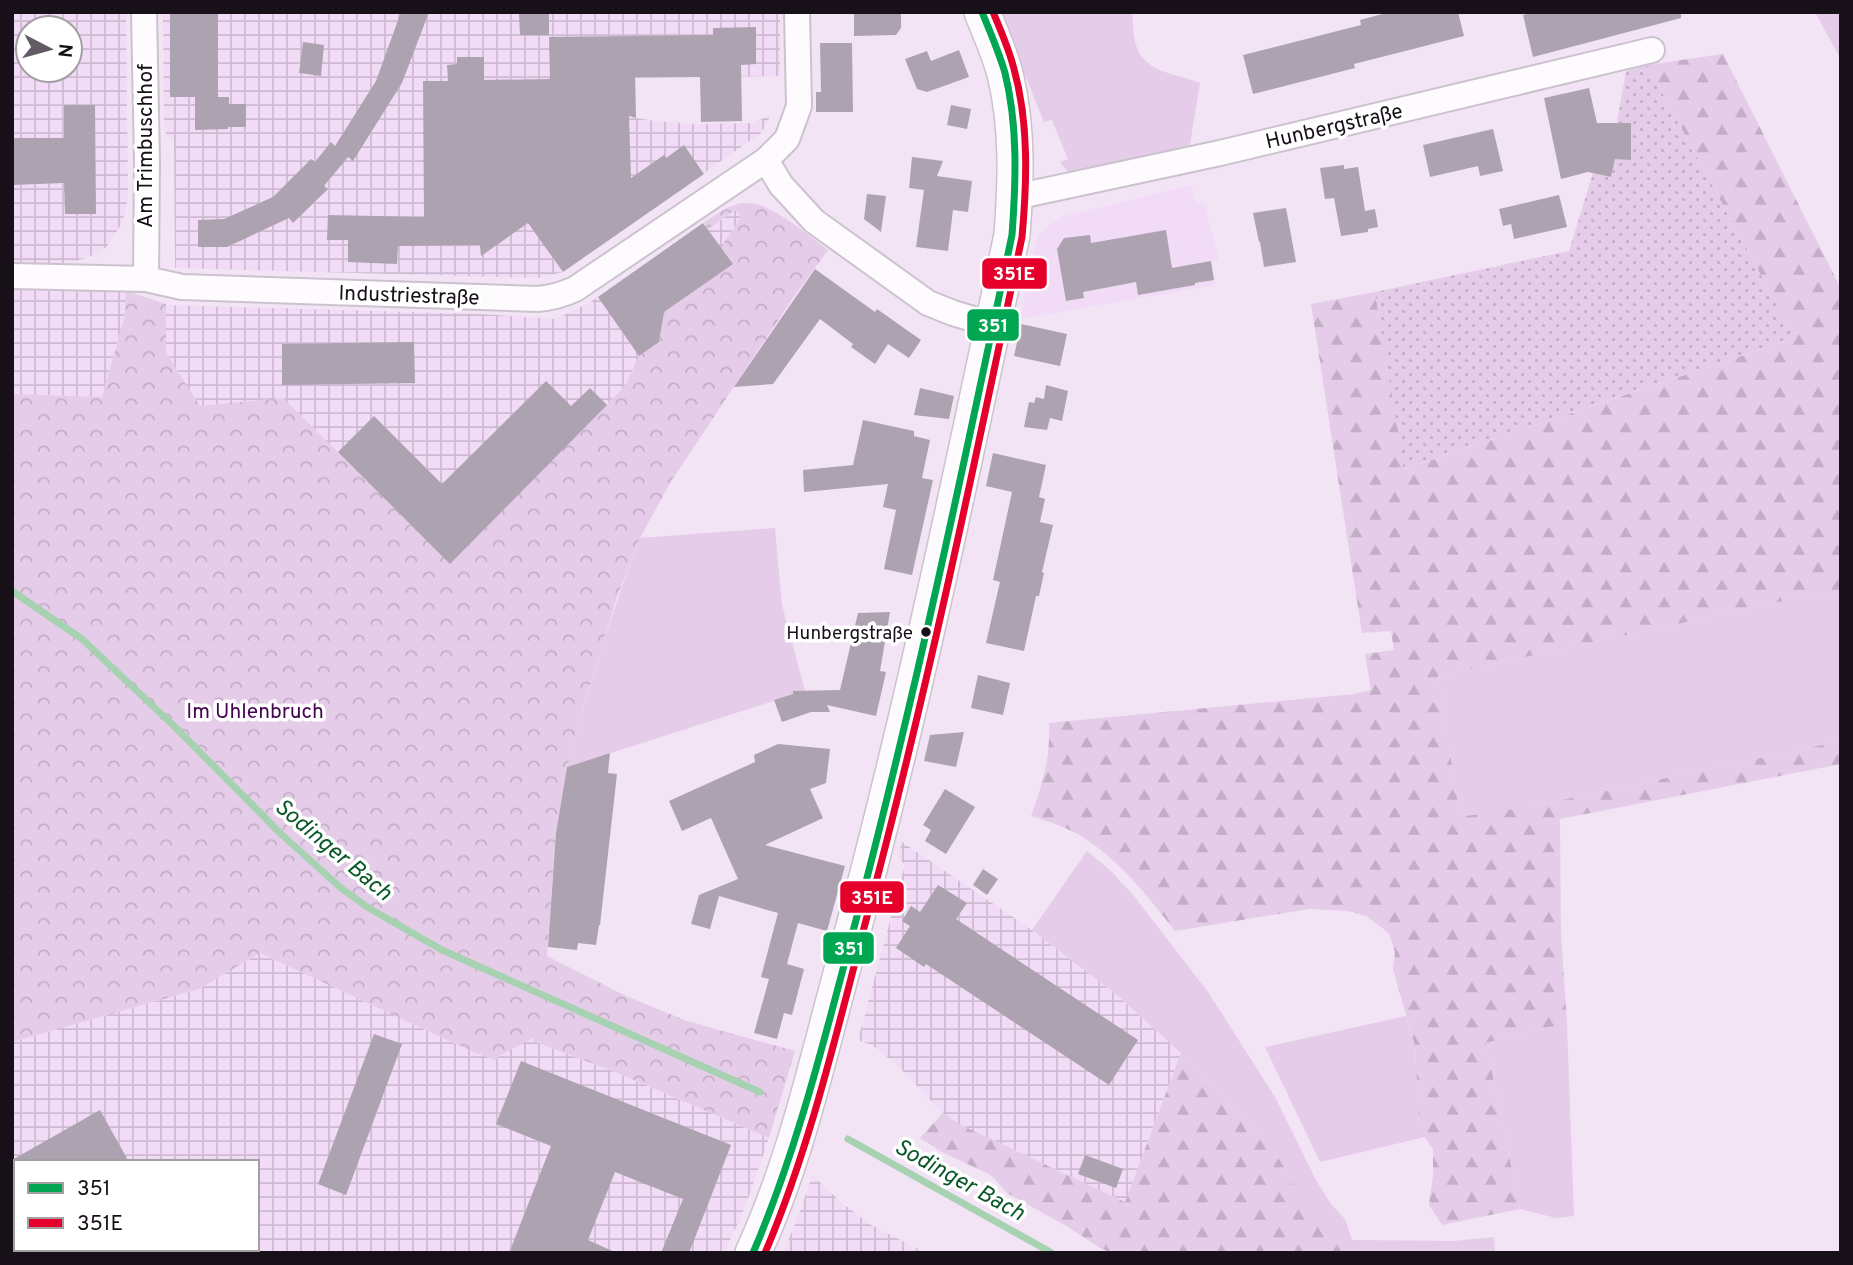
<svg xmlns="http://www.w3.org/2000/svg" width="1853" height="1265" viewBox="0 0 1853 1265" font-family="Overpass,sans-serif">
<style>
.built{fill:#f1dbf6}
.industrial{fill:url(#industrial-grid);fill-rule:evenodd}
.grass{fill:#e5cce9}
.forest{fill:url(#forest-firs)}
.park{fill:url(#park-crowns)}
.garden{fill:url(#garden-dots)}
.lines{fill:none;stroke-linecap:round;stroke-linejoin:round}
.stream{stroke:#a7d2b2;stroke-width:7}
.building{fill:#ada3b0}
.minor-casing{stroke:#ccc2ce;stroke-width:28}
.secondary-casing{stroke:#ccc2ce;stroke-width:38}
.minor{stroke:#fdfbfe;stroke-width:24}
.secondary{stroke:#fdfbfe;stroke-width:35}
.bus-1-casing{stroke:#fff;stroke-width:12}
.bus-2-casing{stroke:#fff;stroke-width:12}
.bus-1{stroke:#00a651;stroke-width:7}
.bus-2{stroke:#e4002b;stroke-width:7}
.bus-dot{fill:#181019;stroke:#fff;stroke-width:2.5}
.labels{text-anchor:middle;stroke-width:7;stroke-linejoin:round;paint-order:stroke}
.bus-label{font-size:19px;fill:#181019;stroke:#fff;text-anchor:end}
.street-label{font-size:21px;fill:#181019;stroke:#fff}
.park-label{font-size:21px;fill:#450350;stroke:#fff}
.water-label{font-size:23px;font-style:italic;fill:#085828;stroke:#fff}
.line-badge{stroke:#fff;stroke-width:2.5}
.badge-label{font-size:19px;text-anchor:middle;font-weight:bold;fill:#fff}
</style>
<defs>
<pattern id="industrial-grid" width="8" height="8" patternUnits="userSpaceOnUse" patternTransform="scale(1.75)"><rect width="8" height="8" fill="#f1dbf6"/><path d="M0 4h8M4 0v8" fill="none" stroke="#cebbd2"/></pattern>
<pattern id="forest-firs" width="22" height="20" patternUnits="userSpaceOnUse" patternTransform="scale(1.75)"><rect width="22" height="20" fill="#e5cce9"/><path d="M5 1l3.5 6h-7zM16 11l3.5 6h-7z" fill="#c4aec7"/></pattern>
<pattern id="park-crowns" width="20" height="18" patternUnits="userSpaceOnUse" patternTransform="scale(1.75)"><rect width="20" height="18" fill="#e5cce9"/><path d="M2 6a3 3 0 1 1 6 0M12 15a3 3 0 1 1 6 0" fill="none" stroke="#c4aec7"/></pattern>
<pattern id="garden-dots" width="8" height="8" patternUnits="userSpaceOnUse" patternTransform="scale(1.75)"><rect width="8" height="8" fill="#e5cce9"/><path d="M2 2h.1M6 6h.1" fill="none" stroke="#c4aec7" stroke-width="1.8" stroke-linecap="round"/></pattern>
</defs>
<rect width="100%" height="100%" fill="#f2e4f5"/>
<path class="built" d="M1192 185 1196 203 1204 202 1219 260 1211 262 1215 285 1020 319 1034 248 1040 234 1045 228 1064 216Z"/>
<path class="industrial" d="M12 12H126L128 192 126 210 121 224 109 244 103 250 89 257 75 261 48 265 12 263ZM28 28H70V70H28Z
M163 12H780V76L636 78V118L655 121 698 124 753 123 771 115 761 133 563 272 538 278 175 268 174 141 167 136 164 128Z
M735 210 741 217 723 244 733 264 663 317 659 342 639 356 625 386 450 564 283 398 200 406 166 353V305L480 314 556 319 589 303 703 223 709 229Z
M12 288 126 291 125 314 102 397 12 394Z
M902 842 1032 930 1117 995 1181 1053 1125 1202 959 1124 943 1113 895 1063 872 1045 858 1040 905 865 898 857Z
M260 953 471 1051 496 1060 497 1057 534 1037V1041L615 1072 769 1138 746 1205 724 1253H12V1042L199 989ZM16 1162H257V1249H16Z
M812 1175 842 1203 871 1225 926 1253H783L801 1209Z"/>
<path class="grass" d="M1000 12H1132C1133 23 1133 35 1136 45 1144 73 1178 74 1200 83L1190 144 1180 154 1070 175 1060 162 1068 159 1052 120 1044 122Z
M1815 12H1841V60Z
M775 528 782 605 805 691 567 767C588 689 611 613 640 538Z
M1841 594V741L1533 806 1460 818 1438 676 1806 596Z
M1087 851 1111 871 1134 896 1208 992 1275 1097 1317 1182 1331 1204 1345 1219 1352 1240 1453 1241 1494 1237 1495 1253H1353L1351 1241H1345L1332 1247 1276 1154 1181 1053 1117 995 1032 930Z
M1406 1016 1415 1046 1419 1127 1425 1137 1320 1162 1265 1047Z
M1567 1025 1574 1216 1556 1218 1520 1209 1486 1043 1548 1027Z"/>
<path class="forest" d="M1723 54 1841 289V594L1806 596 1438 676 1460 817 1533 806 1841 741V764L1560 819 1561 934 1567 1025 1548 1027 1486 1043 1520 1209 1442 1225 1429 1205 1433 1175V1150L1419 1128 1415 1046 1393 969 1395 952 1389 933 1366 916 1348 911 1309 909 1175 931C1149 898 1122 863 1087 840 1070 828 1050 822 1031 816 1042 786 1051 756 1049 723L1354 694 1371 690 1365 654 1394 650 1391 631 1362 633 1311 304 1375 292 1405 469 1795 338 1647 65Z
M1181 1053 1276 1154 1332 1246 1345 1241H1352L1353 1253H1112L1100 1248 1068 1227 1007 1193 991 1175 940 1151 920 1138 943 1113 959 1124 1125 1202Z"/>
<path class="park" d="M740 203C747 203 755 203 762 206 783 214 810 236 828 250L793 298 670 483 640 538 617 597 585 701 567 767 556 833 547 956 626 996 687 1021 795 1051 769 1138 615 1072 533 1041V1038L497 1057 496 1060 471 1051 260 953 199 989 12 1042V394L102 397 125 315 126 291 166 304V353L200 406 283 398 450 563 625 386 639 356 659 342 663 316 667 310 732 264 718 243 723 244 741 217 735 210 708 229 704 222 727 208Z"/>
<path class="garden" d="M1647 65 1795 338 1404 469 1375 292 1569 251 1593 173 1611 177 1617 150H1622V159L1631 158V124L1617 123 1626 71Z"/>
<g class="lines">
<path class="stream" d="M12 591 82 639 175 727 281 834 341 888 367 907 442 950 760 1092
M848 1139 1052 1253"/>
</g>
<path class="building" d="M170 12H218V97H229V104H246V127H228V129L195 130V97H170Z
M401 12H429L402 83 353 161 348 157 324 186 328 189 293 223 289 218 227 247H198V220L224 219 273 197 311 159 315 162 331 142 335 146 376 81Z
M873 12H901V28L896 35 854 36V14Z
M1390 12H1458L1464 36 1354 64 1355 68 1253 94 1243 55 1361 25 1360 20Z
M1534 12H1681V18L1533 57 1523 15Z
M549 13V35H520L519 14Z
M756 27V64L741 65 742 121 701 122 700 77H635L636 118 629 116 631 178 664 155 666 158 684 145 704 174 563 272 528 223 481 256 480 245 398 246 397 264 348 262V240H327L328 215 424 217 423 81H448L447 65 457 64V57H484V80L550 79 549 37 713 35V28Z
M303 42 324 45 321 76 299 73Z
M820 43H852L853 112H816V92H821Z
M959 50 969 77 927 92 917 89 905 59 927 51 931 61Z
M1589 88 1597 123H1631V160L1615 159 1611 177 1588 172 1561 179 1544 98Z
M64 105H95L96 214H65L64 183 12 185V138H64Z
M951 105 971 109 967 129 947 125Z
M1493 129 1503 171 1480 176 1478 166 1430 177 1423 145Z
M912 157 943 161 937 176 972 181 968 212 953 210 948 251 916 247 924 190 909 188Z
M1344 165V169L1358 167 1365 211 1375 209 1378 227 1368 229V232L1341 236 1334 198 1325 199 1320 168Z
M867 194 886 196 881 232 864 219Z
M1559 195 1567 227 1514 239 1511 224 1503 226 1499 209Z
M1286 208 1296 262 1264 267 1260 242H1259L1253 213Z
M703 223 733 264 664 312 659 342 639 356 598 297Z
M1166 230 1172 268 1211 261 1214 280 1195 283V285L1138 295 1136 282 1083 292 1084 298 1066 301 1057 249 1064 238 1090 235 1091 243Z
M815 269 875 312 877 309 921 340 909 358 888 344 875 364 851 347 853 344 820 319 773 384 734 387Z
M1021 324 1067 334 1060 366 1014 356Z
M414 342 415 383 282 385V344Z
M546 381 571 406 590 388 607 405 450 564 338 452 374 416 442 484Z
M1046 385 1068 391 1062 421 1050 418 1047 430 1024 427 1029 402 1034 403 1036 397 1044 399Z
M920 388 954 396 949 419 914 415Z
M863 420 914 431V436L930 440 922 478 933 480 912 575 884 569 896 510 883 507 888 484 804 492 803 470 853 465Z
M993 453 1046 465 1039 497 1045 499 1040 522 1053 525 1042 572 1044 573 1039 596H1036L1024 651 986 643 1000 582 993 580 1012 492 986 486Z
M890 612 880 671 886 672 876 716 827 705 830 712H811L782 722 774 700 793 694V691L840 690 858 613Z
M978 675 1010 683 1003 715 971 708Z
M964 732 956 767 924 761 930 735Z
M778 744 830 749 826 783 810 789 823 818 765 845 845 866 827 931 798 923 787 964 804 969 792 1015 784 1013 777 1039 754 1033 769 979 761 977 778 913 719 896 710 929 691 924 699 895 738 879 711 818 682 831 669 801 755 762 754 755Z
M610 753 608 773 617 774 600 925H599L596 945 578 943 577 950 548 947 556 833 567 767Z
M945 789 975 807 946 854 925 841 931 830 923 825Z
M983 869 998 879 987 895 973 885Z
M938 885 967 903 956 919 1138 1040 1109 1085 926 964 924 967 896 948 910 926 902 921 911 906 920 912Z
M374 1034 402 1044 346 1195 318 1184Z
M521 1061 731 1145 689 1253H661L683 1199 615 1172 588 1240 617 1253H509L551 1146 496 1124Z
M100 1110 129 1162H12V1160Z
M1085 1155 1123 1169 1116 1188 1078 1174Z"/>
<g class="lines">
<defs>
<path id="minor" d="M144 12 147 162 146 279
M766 160 781 185 814 221 928 303 953 313 993 325
M1015 197 1220 153 1652 50
M12 276 146 279 182 287 537 299C551 298 562 295 575 289L766 160 787 139 799 106 797 12"/>
<path id="secondary" d="M753 1253C797 1158 818 1056 846 956 911 718 961 476 1012 235 1016 182 1018 131 1006 78 1001 56 991 34 982 12"/>
</defs>
<use href="#minor" class="minor-casing"/>
<use href="#secondary" class="secondary-casing"/>
<use href="#minor" class="minor"/>
<use href="#secondary" class="secondary"/>
<defs>
<path id="bus-1" d="M753 1253C799 1146 826 1032 856 920 916 693 964 464 1012 235 1016 181 1018 126 1005 73 999 52 990 32 982 12"/>
<path id="bus-2" d="M765 1253C810 1147 836 1035 865 924 926 697 974 467 1022 237 1027 182 1029 123 1014 69 1009 49 1001 31 993 12"/>
</defs>
<use href="#bus-1" class="bus-1-casing"/>
<use href="#bus-2" class="bus-2-casing"/>
<use href="#bus-1" class="bus-1"/>
<use href="#bus-2" class="bus-2"/>
</g>
<circle class="bus-dot" cx="926" cy="632" r="6"/>
<g class="labels">
<g class="bus-label">
<text x="913" y="639">Hunbergstraße</text>
</g>
<g class="street-label">
<text transform="translate(1334 126) rotate(-13)" y="7">Hunbergstraße</text>
<text transform="translate(145 146) rotate(-90)" y="7">Am Trimbuschhof</text>
<text transform="translate(409 295) rotate(2)" y="7">Industriestraße</text>
</g>
<g class="park-label">
<text x="255" y="718">Im Uhlenbruch</text>
</g>
<g class="water-label">
<text transform="translate(334 849) rotate(40)" y="8">Sodinger Bach</text>
<text transform="translate(960 1179) rotate(29)" y="8">Sodinger Bach</text>
</g>
</g>
<g class="line-badge">
<rect x="981" y="257" width="67" height="33" rx="7" fill="#e4002b"/>
<rect x="966" y="308" width="54" height="34" rx="7" fill="#00a651"/>
<rect x="839" y="880" width="66" height="34" rx="7" fill="#e4002b"/>
<rect x="822" y="931" width="53" height="34" rx="7" fill="#00a651"/>
</g>
<g class="badge-label">
<text x="1014" y="280">351E</text>
<text x="993" y="332">351</text>
<text x="872" y="904">351E</text>
<text x="849" y="955">351</text>
</g>
<rect width="1853" height="1265" fill="none" stroke="#181019" stroke-width="28"/>
<rect x="14" y="1160" width="245" height="91" fill="#ffffff" stroke="#a39fa3" stroke-width="2"/>
<rect x="28" y="1183" width="35" height="10" fill="#00a651" stroke="#a39fa3" stroke-width="2"/>
<text x="77" y="1195" font-size="21" fill="#181019">351</text>
<rect x="28" y="1218" width="35" height="10" fill="#e4002b" stroke="#a39fa3" stroke-width="2"/>
<text x="77" y="1230" font-size="21" fill="#181019">351E</text>
<g transform="translate(49 49) rotate(96)"><circle r="33" fill="#ffffff" stroke="#a39fa3" stroke-width="2"/>
<path d="M0-5L12 26L0 18L-12 26Z" fill="#645a66"/>
<text y="-10" font-size="19" font-weight="bold" text-anchor="middle" fill="#181019">N</text>
</g>
</svg>
